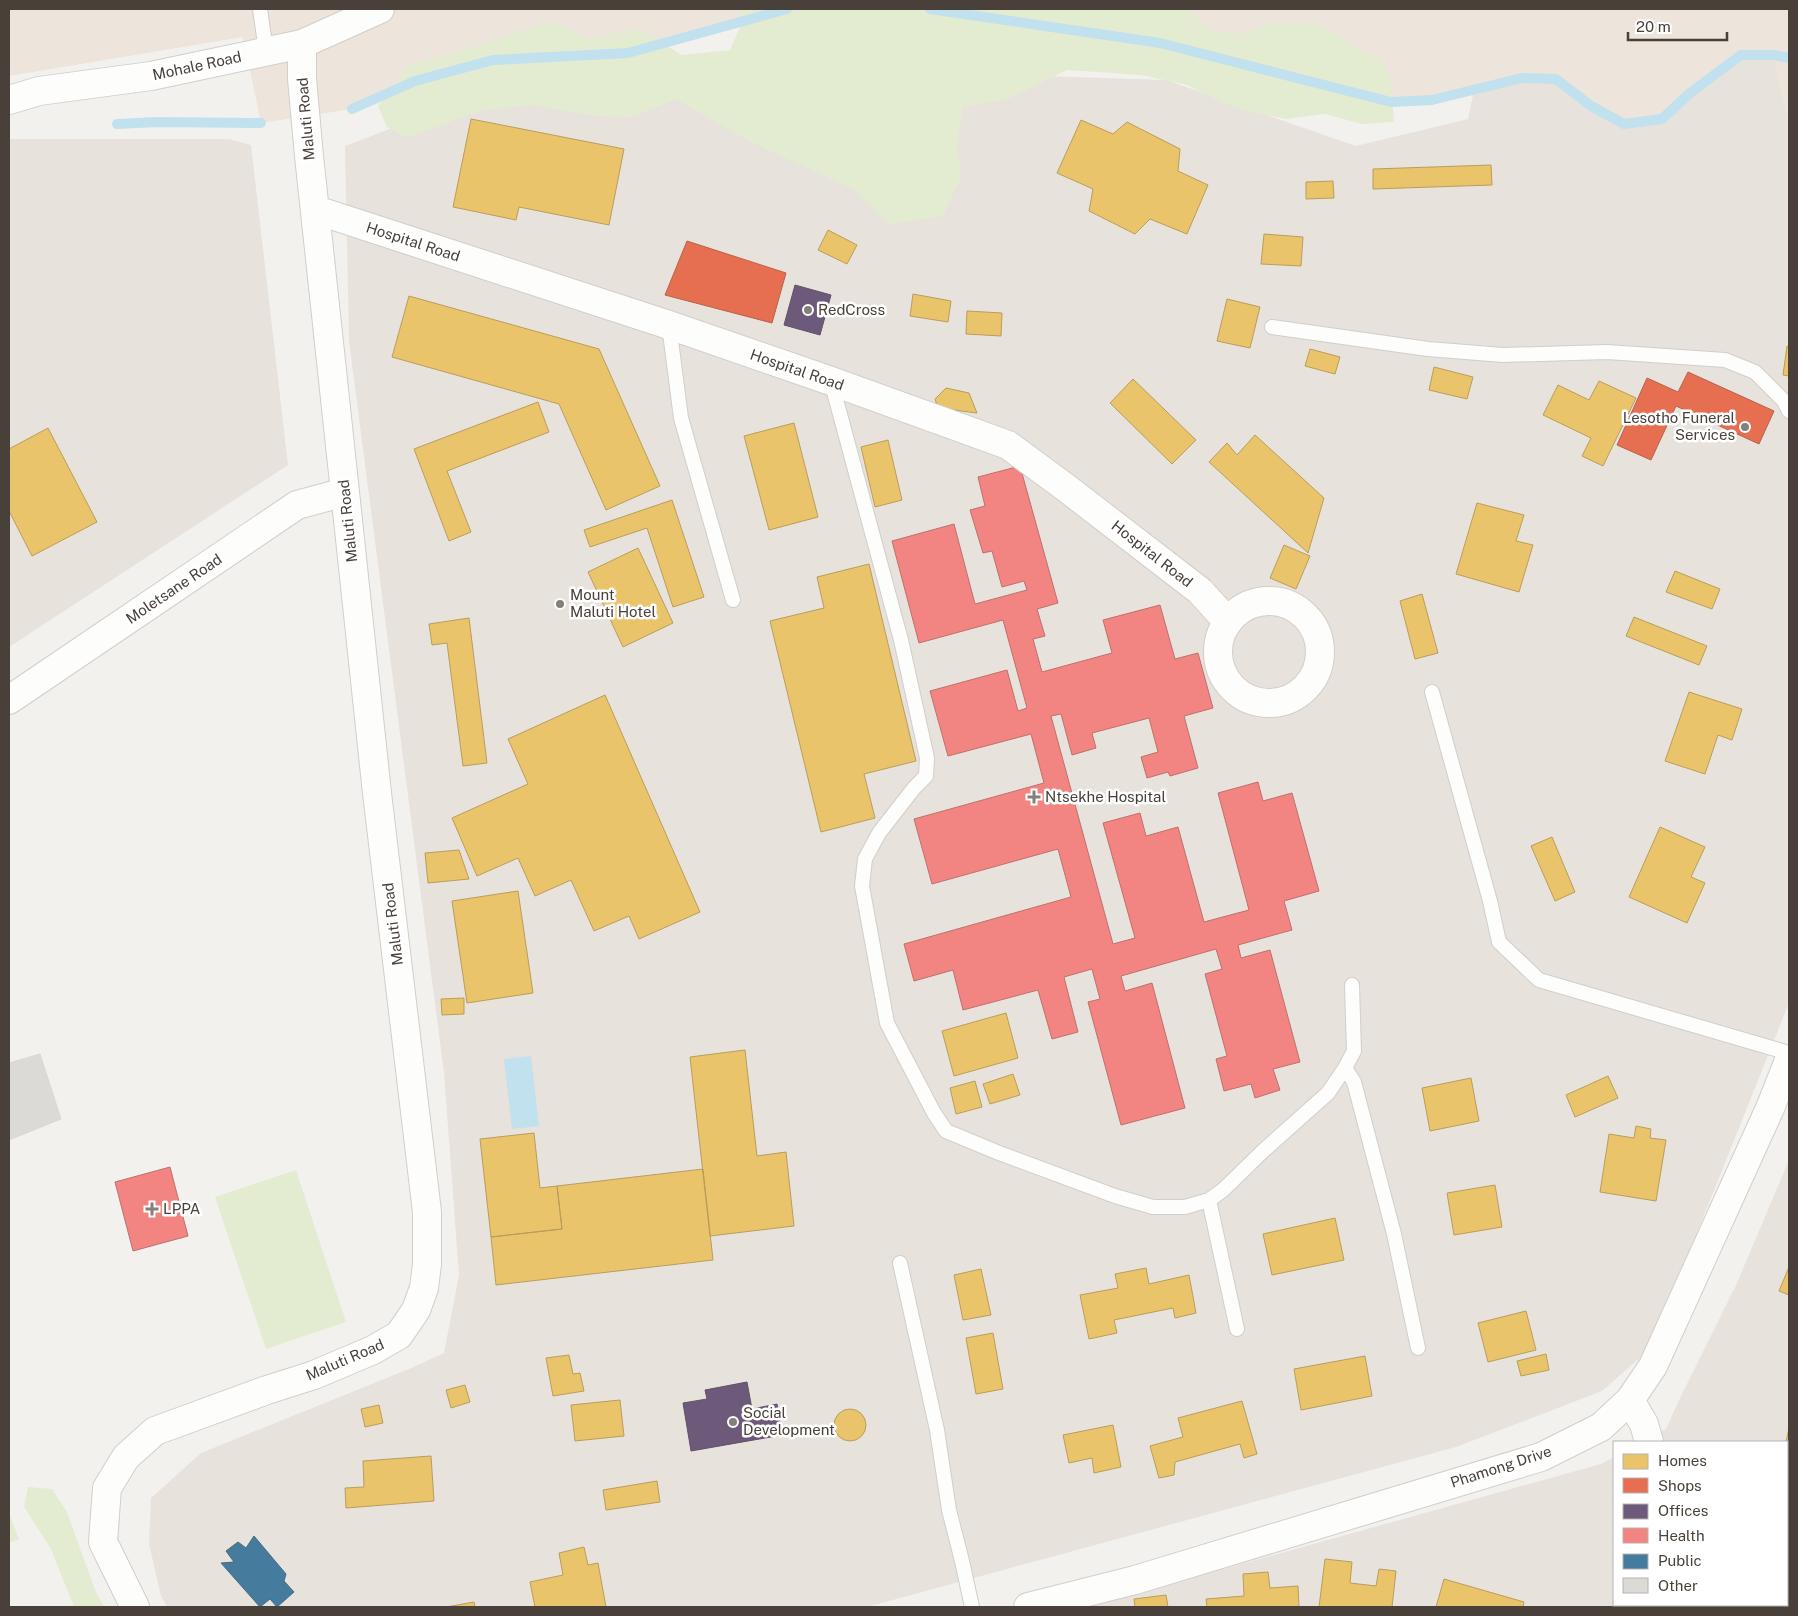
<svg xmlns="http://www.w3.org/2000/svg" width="1798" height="1616" viewBox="0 0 1798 1616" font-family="'Public Sans',sans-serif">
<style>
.residential{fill:#e7e2dc}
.commercial{fill:#ede4db}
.green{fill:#e3ecd0}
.water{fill:#c1e1ee}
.homes{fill:#e9c46a;stroke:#b99d5b}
.shops{fill:#e76f51;stroke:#b8614a}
.offices{fill:#6d597a;stroke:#625266}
.health{fill:#f28482;stroke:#bf706c}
.public{fill:#457b9d;stroke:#466a7f}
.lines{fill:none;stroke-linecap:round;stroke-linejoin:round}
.stream{stroke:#c1e1ee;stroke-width:10}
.building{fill:#dcdad6;stroke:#dbd8d4}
.lane-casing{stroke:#d1cecb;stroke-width:16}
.street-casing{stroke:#d1cecb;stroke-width:30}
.lane{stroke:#fdfdfc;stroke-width:14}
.street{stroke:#fdfdfc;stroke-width:28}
.poi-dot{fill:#847f78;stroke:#fff;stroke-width:2}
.labels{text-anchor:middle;stroke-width:5;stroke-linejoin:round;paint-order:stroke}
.street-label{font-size:15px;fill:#494139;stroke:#fff}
.poi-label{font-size:15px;fill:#494139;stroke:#fff;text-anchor:start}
</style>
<rect width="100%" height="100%" fill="#f3f1ee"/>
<path class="residential" d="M1741 55H1773L1789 122V1003L1671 1298 1644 1354 1602 1391 1456 1447 867 1607H167L161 1596 149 1544 151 1498 201 1453 409 1369 444 1353 459 1275 444 1073 349 341 345 146 437 111 553 93 1004 75 1166 80 1356 146 1468 119 1474 90 1522 78 1556 79 1591 106 1662 119 1690 93Z
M9 139H229L251 145 288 465 9 647Z
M1789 1160V1607H1087L1601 1464 1614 1457V1605H1787V1442H1642L1666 1429 1680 1398 1737 1283Z"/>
<path class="commercial" d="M9 9H787L628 53 415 81 352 109 261 123 243 37 9 76Z
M930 9H1789V122L1773 55H1741L1690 93 1662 119 1624 124 1591 106 1556 79 1522 78 1432 100 1391 102Z"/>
<path class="green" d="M740 9H1187L1211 31 1240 34 1275 23 1317 24 1342 38 1360 51 1379 58 1390 74 1394 122 1362 124 1325 114 1286 119 1251 112 1226 104 1187 85 1141 75 1067 70 1008 99 963 107 957 144 961 177 943 216 889 224 855 190 749 141 676 99 632 117 596 116 533 105 482 110 407 138 387 127 378 106 408 66 470 48 551 21 588 38 640 29 682 55 730 50 743 20Z
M296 1170 346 1322 266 1349 215 1197Z
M28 1487 52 1489 67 1512 95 1590 104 1607H74L51 1549 24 1507Z
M9 1513 19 1539 9 1543Z"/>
<path class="water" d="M531 1056 539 1126 512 1129 504 1059Z"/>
<path class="homes" d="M471 119 624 149 609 225 519 207 516 220 453 207Z
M1081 120 1113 134 1127 122 1180 149 1178 171 1208 185 1187 234 1150 219 1135 234 1089 211 1093 189 1057 173Z
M1491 165 1492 185 1373 189V169Z
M1333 181 1334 198 1306 199V182Z
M828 230 857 245 847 264 818 250Z
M1264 234 1303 237 1301 266 1261 264Z
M913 294 951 301 948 322 910 316Z
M409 296 599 349 660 486 606 510 559 404 392 357Z
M1227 299 1260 307 1250 348 1217 341Z
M967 311 1002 313 1001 336 966 334Z
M1787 346 1789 347V376L1783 375Z
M1310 349 1340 357 1335 374 1305 366Z
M1434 367 1473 377 1467 399 1429 390Z
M1133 379 1196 440 1172 464 1110 403Z
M1599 381 1636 398 1603 466 1582 456 1591 438 1543 415 1558 385 1589 400Z
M946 388 969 393 977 413 938 408 935 399Z
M538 402 549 432 447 471 471 532 449 541 414 449Z
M794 423 818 517 769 530 744 436Z
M48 428 97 522 32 556 9 511V449Z
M1255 435 1324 498 1308 553 1209 462 1227 443 1237 455Z
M888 440 902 500 875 507 861 447Z
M672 500 704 597 673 607 647 528 590 547 584 530Z
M1477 503 1524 515 1516 541 1533 545 1519 592 1456 574Z
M1284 545 1310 556 1296 589 1270 578Z
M638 548 673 623 623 647 588 572Z
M869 564 916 761 864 774 875 818 821 832 770 621 824 608 817 577Z
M1675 571 1720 589 1712 609 1666 592Z
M1422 594 1438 653 1415 659 1400 601Z
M1634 617 1707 646 1699 665 1626 636Z
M469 618 487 763 463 766 447 643 432 645 429 624Z
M1689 692 1742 709 1732 740 1718 735 1705 774 1665 761Z
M605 695 700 912 639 939 629 916 594 931 571 880 535 896 518 858 477 876 452 818 528 784 508 739Z
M1660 827 1705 847 1691 877 1705 883 1687 923 1629 897Z
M1552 837 1575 892 1555 901 1531 846Z
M459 850 469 879 428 883 425 853Z
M518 891 533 993 467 1003 452 901Z
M464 998V1014L442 1015 441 999Z
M1006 1013 1018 1058 954 1076 942 1031Z
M745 1050 757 1156 786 1152 794 1226 710 1236 690 1057Z
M1013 1074 1020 1095 990 1104 983 1084Z
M1608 1076 1618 1098 1575 1117 1566 1095Z
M1471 1078 1479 1121 1430 1131 1422 1088Z
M975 1081 982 1107 956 1114 950 1088Z
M1636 1126 1651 1129 1650 1138 1666 1140 1656 1201 1600 1192 1609 1134 1634 1138Z
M534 1133 540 1188 557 1186 562 1229 491 1237 480 1139Z
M703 1169 713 1260 496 1285 491 1237 562 1229 557 1186Z
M1495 1185 1502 1227 1454 1235 1447 1193Z
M1335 1218 1344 1260 1272 1275 1263 1234Z
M1789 1267V1295L1779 1291Z
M1146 1268 1149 1284 1189 1275 1196 1313 1175 1318 1173 1308 1114 1320 1117 1333 1089 1339 1080 1295 1118 1288 1115 1274Z
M981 1269 991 1315 963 1320 954 1275Z
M1526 1311 1536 1350 1488 1362 1478 1323Z
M993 1333 1003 1389 976 1394 966 1338Z
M1546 1354 1549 1370 1521 1376 1517 1361Z
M569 1355 573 1374 580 1373 584 1391 553 1396 546 1358Z
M1365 1356 1372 1396 1301 1410 1294 1369Z
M465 1385 470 1402 451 1408 446 1390Z
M620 1400 624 1436 575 1441 571 1405Z
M1242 1401 1257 1454 1244 1458 1240 1444 1175 1462 1174 1475 1159 1478 1150 1446 1183 1437 1178 1418Z
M379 1405 383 1423 365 1427 361 1409Z
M834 1425a16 16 0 1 1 32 0a16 16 0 1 1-32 0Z
M1113 1425 1121 1467 1094 1473 1092 1458 1069 1463 1063 1435Z
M1789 1428V1443L1786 1442Z
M431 1456 434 1501 346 1508 345 1488 364 1487 363 1461Z
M657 1481 660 1502 606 1510 603 1490Z
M584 1547 588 1565 598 1563 606 1607H535L530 1582 563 1575 559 1553Z
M1325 1559 1352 1562 1350 1583 1376 1586 1379 1569 1396 1571 1392 1607H1319Z
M1268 1572 1270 1588 1298 1586 1299 1607H1207L1206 1599 1244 1596 1243 1574Z
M1444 1579 1524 1602 1523 1607H1436Z
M1166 1595 1168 1607H1135L1134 1599Z
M474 1602 475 1607H446Z"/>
<path class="shops" d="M687 241 786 273 772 323 665 295Z
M1688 372 1774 411 1759 444 1676 406 1651 460 1617 445 1647 378 1678 392Z"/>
<path class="offices" d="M795 285 831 295 820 335 784 325Z
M747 1382 752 1409 777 1404 782 1435 691 1451 683 1403 707 1399 705 1390Z"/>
<path class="health" d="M1020 466 1058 603 1037 609 1045 636 1033 639 1042 672 1112 653 1103 620 1160 605 1175 659 1198 653 1213 708 1184 716 1198 768 1170 776 1168 772 1147 778 1141 757 1158 752 1149 718 1092 733 1096 748 1072 755 1061 714 1051 716 1113 944 1135 938 1103 823 1140 813 1146 836 1178 827 1204 922 1249 910 1218 793 1258 782 1263 801 1292 793 1319 891 1284 901 1292 930 1238 945 1241 958 1270 950 1300 1062 1273 1069 1280 1090 1255 1098 1251 1084 1224 1091 1216 1059 1227 1056 1205 974 1222 969 1216 949 1121 976 1125 991 1152 983 1185 1108 1121 1125 1088 1002 1100 999 1092 969 1064 977 1078 1032 1052 1039 1038 990 963 1010 953 970 914 981 904 944 1071 897 1058 849 932 884 914 819 1044 783 1031 734 948 756 930 691 1007 670 1018 711 1027 708 1003 620 919 643 892 541 954 524 975 604 1027 590 1024 581 1002 587 992 551 983 553 970 510 985 506 978 477Z
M170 1167 188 1236 133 1251 115 1182Z"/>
<path class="public" d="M254 1536 286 1574 284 1581 294 1592 277 1607 270 1599 260 1607 221 1563 234 1562 226 1551 238 1542 246 1548Z"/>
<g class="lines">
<path class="stream" d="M930 9 1160 43 1391 102 1432 100 1522 78 1556 79 1591 106 1624 124 1662 119 1690 93 1741 55H1773L1789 58
M352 109 415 81 493 60 628 53 787 9
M117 124 157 122 261 123"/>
</g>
<path class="building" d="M40 1054 61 1119 9 1140V1063Z"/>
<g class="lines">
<defs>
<path id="lane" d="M260 9 266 51
M669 325 681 418 733 600
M1272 327 1428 349 1503 355 1607 352 1725 360 1755 372 1784 401 1789 411
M831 381 901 640 927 758 926 776 914 788 879 833 865 859 862 886 887 1023 934 1113 946 1131 999 1153 1115 1196 1153 1207H1185L1209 1200 1223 1190 1263 1151 1328 1093 1345 1068 1354 1051 1352 985
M1432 692 1490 901 1499 942 1539 980 1789 1053
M1345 1068 1354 1082 1394 1234 1418 1348
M1209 1200 1237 1329
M900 1263 937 1430 949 1510 962 1561 972 1607"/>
<path id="street" d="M9 100 39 91 151 76 302 44 380 9
M316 210 669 325 831 381 1008 445 1065 487 1200 591 1228 622
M1218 652a51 51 0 1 1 102 0a51 51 0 1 1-102 0Z
M9 700 297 505 345 492
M1630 1400 1644 1424 1649 1442
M1692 1605 1693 1607
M135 1607 103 1542 107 1488 126 1457 155 1431 267 1390 314 1375 373 1350 399 1335 416 1310 424 1288 427 1264V1212L377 793 345 492 309 156 302 79V44
M1028 1607 1135 1580 1541 1457 1601 1427 1630 1400 1653 1366 1771 1106 1789 1060"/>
</defs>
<use href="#lane" class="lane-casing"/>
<use href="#street" class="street-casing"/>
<use href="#lane" class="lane"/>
<use href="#street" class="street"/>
</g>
<g class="poi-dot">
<circle cx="808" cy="310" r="5"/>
<circle cx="1745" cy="427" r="5"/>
<circle cx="560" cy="604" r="5"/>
<path d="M1031.5 789.5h5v5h5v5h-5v5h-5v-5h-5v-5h5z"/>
<path d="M149.5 1201.5h5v5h5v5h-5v5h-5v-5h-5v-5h5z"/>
<circle cx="733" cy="1422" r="5"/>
</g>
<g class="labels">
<g class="street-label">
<text transform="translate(197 66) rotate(-12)" y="5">Mohale Road</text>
<text transform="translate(306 119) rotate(-95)" y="5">Maluti Road</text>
<text transform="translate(413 242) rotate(18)" y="5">Hospital Road</text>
<text transform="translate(797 370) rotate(19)" y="5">Hospital Road</text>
<text transform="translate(348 521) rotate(-96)" y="5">Maluti Road</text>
<text transform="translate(1152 554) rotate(38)" y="5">Hospital Road</text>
<text transform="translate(174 589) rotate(-34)" y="5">Moletsane Road</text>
<text transform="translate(393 924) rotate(-97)" y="5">Maluti Road</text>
<text transform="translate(345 1360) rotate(-23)" y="5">Maluti Road</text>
<text transform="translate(1501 1467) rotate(-18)" y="5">Phamong Drive</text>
</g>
<g class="poi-label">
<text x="818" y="315">RedCross</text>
<text x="1735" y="423" text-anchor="end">Lesotho Funeral<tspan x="1735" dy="17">Services</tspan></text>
<text x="570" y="600">Mount<tspan x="570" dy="17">Maluti Hotel</tspan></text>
<text x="1045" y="802">Ntsekhe Hospital</text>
<text x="163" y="1214">LPPA</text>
<text x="743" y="1418">Social<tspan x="743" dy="17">Development</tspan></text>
</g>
</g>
<rect width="1798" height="1616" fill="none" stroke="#494139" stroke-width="20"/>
<rect x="1613" y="1441" width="175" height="165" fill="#ffffff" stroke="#b6b3b0"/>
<rect x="1623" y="1454" width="25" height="15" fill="#e9c46a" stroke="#b6b3b0"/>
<text x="1658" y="1466" font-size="15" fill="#494139">Homes</text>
<rect x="1623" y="1478" width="25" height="15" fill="#e76f51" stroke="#b6b3b0"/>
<text x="1658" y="1491" font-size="15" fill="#494139">Shops</text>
<rect x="1623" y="1504" width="25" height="15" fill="#6d597a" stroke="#b6b3b0"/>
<text x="1658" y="1516" font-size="15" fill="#494139">Offices</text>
<rect x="1623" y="1528" width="25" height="15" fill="#f28482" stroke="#b6b3b0"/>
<text x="1658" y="1541" font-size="15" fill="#494139">Health</text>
<rect x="1623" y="1554" width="25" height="15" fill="#457b9d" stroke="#b6b3b0"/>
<text x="1658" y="1566" font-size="15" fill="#494139">Public</text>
<rect x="1623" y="1578" width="25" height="15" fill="#dcdad6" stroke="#b6b3b0"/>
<text x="1658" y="1591" font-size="15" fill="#494139">Other</text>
<path d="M1628 32v8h99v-8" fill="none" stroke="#494139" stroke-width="2.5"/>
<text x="1636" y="32" font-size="15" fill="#494139" stroke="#ffffff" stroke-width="4" paint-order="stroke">20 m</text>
</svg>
